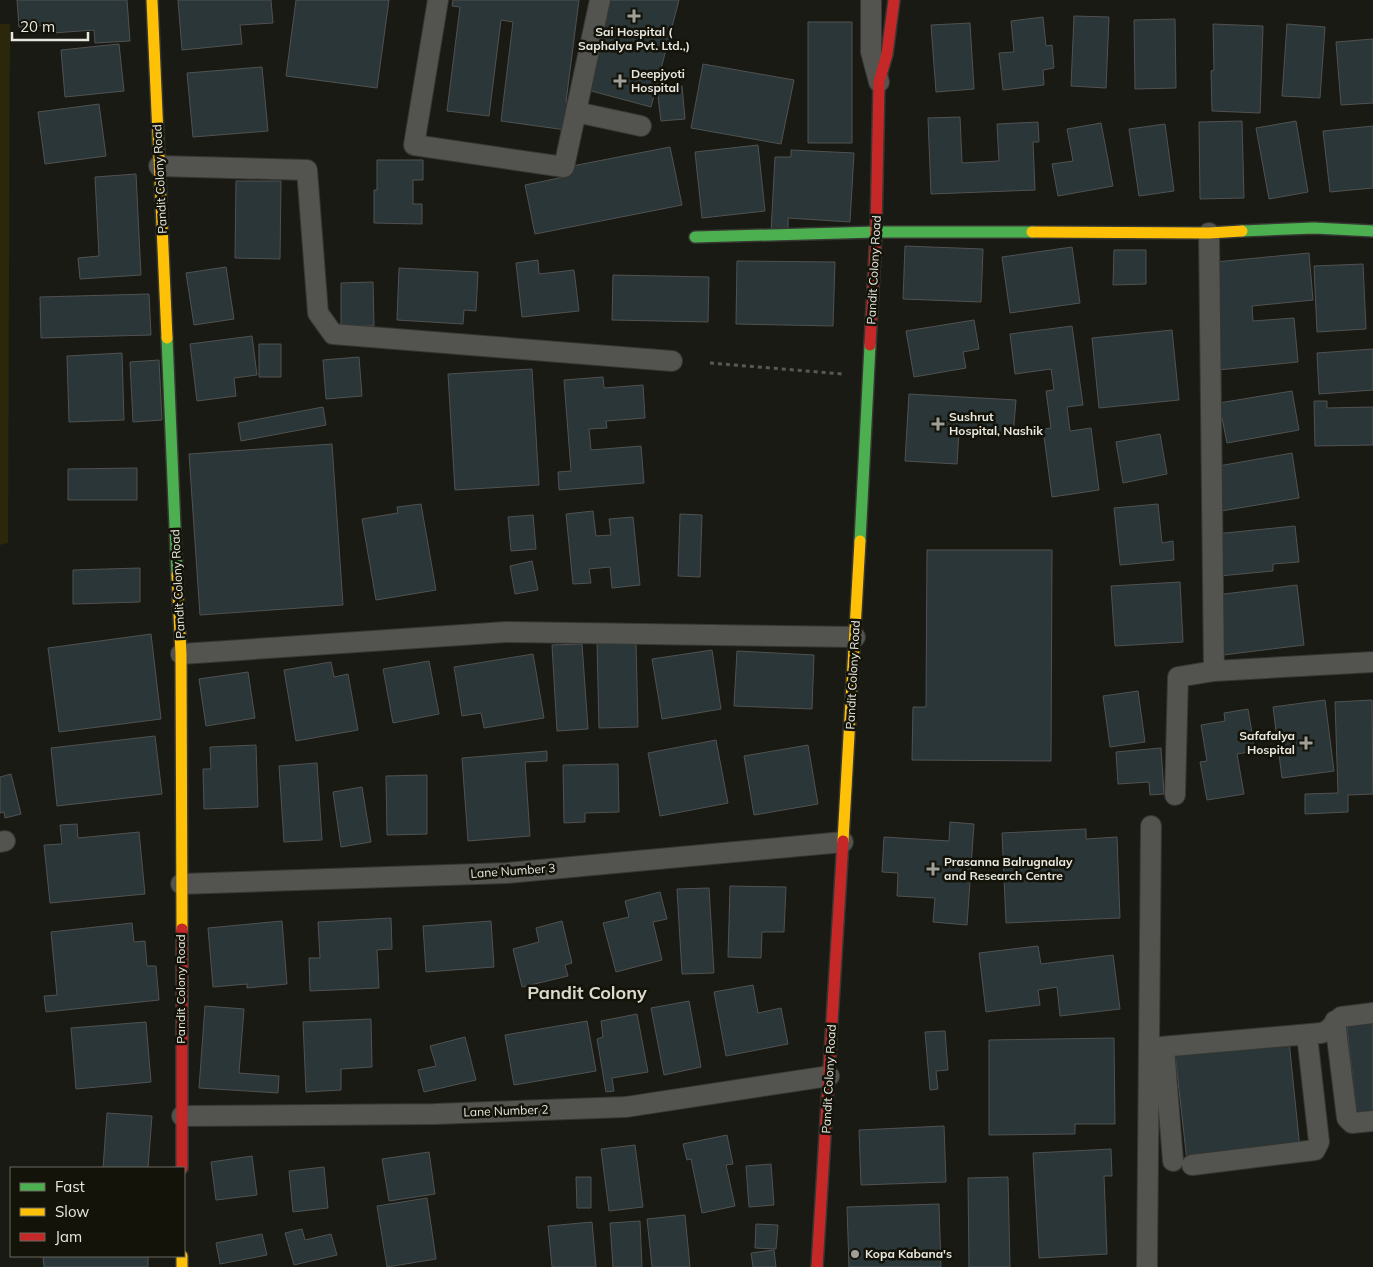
<svg xmlns="http://www.w3.org/2000/svg" width="1373" height="1267" viewBox="0 0 1373 1267" font-family="Mulish,sans-serif">
<style>
.green{fill:#2a270a}
.building{fill:#2a3638;stroke:#505251}
.lines{fill:none;stroke-linecap:round;stroke-linejoin:round}
.street-casing{stroke:#363632;stroke-width:22}
.fast-casing{stroke:#363632;stroke-width:14}
.slow-casing{stroke:#363632;stroke-width:14}
.jam-casing{stroke:#363632;stroke-width:14}
.path{stroke:#585855;stroke-width:3;stroke-dasharray:4 4;stroke-linecap:butt}
.street{stroke:#53534f;stroke-width:20}
.fast{stroke:#4caf50;stroke-width:11}
.slow{stroke:#ffc107;stroke-width:11}
.jam{stroke:#c62828;stroke-width:11}
.poi-dot{fill:#9f9f99;stroke:#141309;stroke-width:2}
.labels{text-anchor:middle;stroke-width:5;stroke-linejoin:round;paint-order:stroke}
.poi-label{font-size:12px;font-weight:bold;fill:#e7e7e0;stroke:#141309;text-anchor:start}
.street-label{font-size:12px;fill:#e7e7e0;stroke:#141309}
.district-label{font-size:18px;font-weight:bold;fill:#dbdacc;stroke:#141309}
</style>
<rect width="100%" height="100%" fill="#1a1a15"/>
<path class="green" d="M0 24H10L8 543 0 545Z"/>
<path class="building" d="M17 0H127L130 41 95 43 94 30 53 33V25L19 27Z
M178 0H271L273 23 240 25 242 44 182 50Z
M296 0H389L377 88 286 76Z
M453 0H579L566 102 569 103 566 130 501 121 513 22 501 20 489 116 447 111 460 7 452 6Z
M608 0H679L651 107 584 89Z
M1074 16 1109 17 1106 88 1071 86Z
M1043 17 1046 46 1052 45 1054 68 1043 70 1044 85 1003 90 999 53 1014 52 1011 21Z
M1175 19 1176 88 1135 89 1134 20Z
M808 22H852V143H808Z
M970 23 974 89 936 92 931 25Z
M1213 24 1263 26 1260 113 1212 111 1211 71 1214 70Z
M1287 24 1325 27 1320 98 1282 96Z
M1373 39V103L1341 105 1336 42Z
M119 44 124 91 65 97 61 50Z
M703 64 794 80 781 144 691 128Z
M262 67 268 131 193 137 187 73Z
M682 86 685 119 661 121 657 89Z
M99 104 106 156 45 164 38 112Z
M960 117 962 163 999 161 997 124 1038 122 1039 142H1033L1035 190 931 194 928 118Z
M1242 121 1244 198 1200 199 1199 122Z
M1296 121 1308 192 1269 199 1256 128Z
M1101 123 1113 186 1058 196 1052 164 1073 161 1067 129Z
M1165 124 1174 191 1139 196 1129 129Z
M1373 126V188L1330 192 1323 131Z
M758 145 765 211 702 218 695 152Z
M670 147 682 205 535 234 525 185 564 177 562 168Z
M791 150 854 153 850 222 788 218V233L771 232 775 157H791Z
M377 160H423V180H413V204H422V224L374 223V190H377Z
M136 174 141 275 80 279 78 258 99 256 95 177Z
M236 181H281L280 259 235 258Z
M905 246 983 249 981 302 903 299Z
M1072 247 1080 303 1010 313 1002 257Z
M1114 250H1146V284L1113 285Z
M1309 253 1313 300 1252 306 1253 321 1294 318 1298 362 1218 370 1213 320H1220L1215 262Z
M538 260 539 274 574 270 579 311 522 317 516 263Z
M737 261 835 262 833 326 736 324Z
M1363 264 1366 329 1317 332 1314 266Z
M226 267 234 319 194 325 186 273Z
M399 268 478 272 476 311 464 310 463 324 397 320Z
M613 275 709 277 708 322 612 320Z
M373 282 374 326H341V283Z
M149 294 151 335 41 338 40 297Z
M974 320 979 349 963 352 966 368 914 377 906 331Z
M1072 326 1083 405 1067 407 1070 431 1091 428 1099 490 1052 497 1043 429 1051 428 1046 391 1054 390 1051 369 1015 374 1010 334Z
M1172 330 1179 400 1099 408 1092 338Z
M252 336 257 375 234 378 236 396 197 401 190 344Z
M259 344H281V377H259Z
M1373 349V390L1319 394 1317 353Z
M122 353 124 420 69 422 67 356Z
M359 357 362 396 326 399 323 360Z
M159 360 162 420 133 422 130 362Z
M532 369 539 485 455 490 448 374Z
M603 377 604 388 643 385 645 418 606 421 607 428 589 429 591 450 641 446 644 483 559 490 558 472 571 471 564 380Z
M1292 391 1299 430 1227 443 1219 403Z
M909 394 1016 400 1013 435 959 431 957 464 905 461Z
M1314 401H1327V408L1373 407V445L1315 446Z
M323 407 326 425 241 441 238 423Z
M1160 434 1167 474 1123 483 1116 442Z
M332 444 343 605 200 615 189 454Z
M1292 453 1299 498 1221 511 1213 467Z
M137 468V500H68V469Z
M421 504 436 590 376 600 362 519 398 513 397 507Z
M1158 504 1162 543 1173 541 1174 560 1120 565 1114 508Z
M593 511 596 536 611 535 609 519 633 517 640 585 612 588 610 567 589 569 591 583 573 584 566 514Z
M680 514 702 515 700 577 678 576Z
M533 515 536 549 511 551 508 517Z
M1295 526 1299 562 1273 564V571L1219 576 1215 534Z
M927 550H1052L1051 761 912 760 913 707H926Z
M532 561 538 590 515 594 510 566Z
M140 568V602L73 604V570Z
M1180 582 1183 642 1115 646 1111 586Z
M1297 585 1304 645 1223 655 1216 595Z
M151 634 161 719 59 732 48 648Z
M597 642H636L638 727 599 728Z
M582 644 588 729 557 731 552 645Z
M712 650 721 709 662 719 652 659Z
M737 651 814 655 812 709 734 706Z
M533 654 544 718 484 728 481 713 462 716 454 667Z
M429 661 439 714 393 723 383 669Z
M331 662 334 677 348 674 358 730 296 741 284 670Z
M248 672 255 718 206 726 199 679Z
M1138 691 1145 742 1110 747 1103 696Z
M1325 700 1334 771 1282 778 1273 707Z
M1372 700 1373 794 1348 795V812L1305 814V794L1338 793 1335 702Z
M1248 709 1255 751 1237 754 1244 794 1207 800 1200 762 1207 761 1201 725 1225 721 1224 713Z
M155 736 162 794 57 806 51 748Z
M716 740 728 803 660 816 648 753Z
M256 745 258 807 204 809 203 769H211L210 747Z
M808 745 818 804 754 815 744 756Z
M1161 748 1164 794 1150 795 1149 782 1118 784 1116 752Z
M547 751V761L525 762 530 836 468 841 462 758Z
M317 763 322 840 284 842 279 766Z
M618 764 619 812 585 813V822L564 823 563 765Z
M11 774 21 814 5 818 4 812 0 813V777Z
M427 775V834L387 835 386 776Z
M362 787 371 842 341 847 333 792Z
M950 822 974 824 967 925 933 922 935 898 897 896 898 873 882 872 884 837 949 841Z
M77 824 78 838 139 832 145 894 50 903 44 845 62 844 60 825Z
M1086 829V839L1117 837 1120 918 1006 923 1002 833Z
M730 886 786 887 784 932H762L761 958 728 957Z
M709 888 714 973 682 974 677 889Z
M660 892 667 919 653 922 662 960 616 972 603 923 629 917 625 901Z
M391 918 392 949 377 950 379 988 310 991 309 958H320L318 922Z
M282 921 287 984 247 988V984L213 987 208 928Z
M491 921 494 967 426 972 423 926Z
M562 921 572 963 565 965 568 976 522 987 513 949 539 942 536 928Z
M132 923 134 942 145 941 147 966H156L159 1000 46 1012 44 996 57 995 51 932Z
M1038 946 1041 964 1113 955 1120 1009 1060 1016 1057 987 1038 990 1040 1005 986 1012 979 953Z
M753 985 758 1013 781 1008 788 1044 726 1056 714 992Z
M689 1001 701 1067 664 1075 651 1008Z
M205 1006 244 1009 239 1073 279 1076 278 1093 199 1088Z
M637 1014 648 1072 612 1078 614 1091 606 1092 597 1039 603 1037 601 1021Z
M1373 1017V1114L1357 1115 1346 1020Z
M371 1019 372 1067 341 1069V1090L306 1092 303 1022Z
M587 1021 596 1071 514 1085 505 1035Z
M146 1022 151 1082 76 1089 71 1028Z
M945 1031 948 1070 936 1071 938 1089 930 1090 925 1032Z
M465 1037 476 1080 424 1092 418 1070 436 1066 430 1046Z
M1114 1038 1115 1124H1075V1134L989 1135V1040Z
M1289 1041 1300 1149 1187 1161 1175 1054Z
M107 1113 152 1116 148 1168H103Z
M944 1126 946 1182 861 1185 859 1130Z
M727 1135 733 1164 726 1165 735 1206 702 1213 691 1159 687 1160 683 1144Z
M635 1145 643 1207 609 1211 601 1149Z
M1111 1149 1112 1176H1104L1107 1254 1039 1258 1033 1153Z
M429 1152 435 1194 389 1201 382 1159Z
M252 1156 257 1195 216 1200 211 1162Z
M771 1164 774 1205 749 1207 746 1166Z
M324 1167 328 1208 293 1212 289 1171Z
M576 1177H591V1208H577Z
M1008 1177 1010 1267H969L968 1178Z
M427 1198 436 1259 387 1267 377 1206Z
M939 1204 941 1267H849L847 1207Z
M685 1215 690 1267H652L647 1219Z
M640 1221 642 1267H613L610 1223Z
M592 1222 596 1267H552L548 1226Z
M756 1224 778 1225 776 1249 755 1248Z
M302 1229 305 1240 331 1234 337 1255 294 1265 285 1233Z
M262 1234 267 1255 220 1264 216 1243Z
M774 1250 776 1267H753L751 1253Z
M43 1256H148V1267H44Z"/>
<g class="lines">
<defs>
<path id="street" d="M438 0 414 145 564 167 600 0
M871 0V52L879 82
M576 112 641 126
M159 166 307 170 318 313 333 334 672 361
M1209 233 1214 671 1373 662
M181 654 506 632 855 637
M1175 795 1178 677 1214 671
M0 842 5 841
M181 884 507 873 843 842
M1335 1021 1347 1118 1352 1123 1373 1121
M1149 1048 1321 1033 1327 1031 1341 1017 1373 1013
M1164 1048 1173 1161
M182 1116 435 1114 626 1107 829 1076
M1192 1165 1315 1150 1319 1142 1307 1035
M1147 1267 1151 826"/>
<path id="fast" d="M1242 231 1314 228 1373 231
M695 237 876 232H1032
M167 338 177 575
M860 541 870 345"/>
<path id="slow" d="M152 0 167 338
M1032 232 1209 233 1242 231
M177 575 181 654 182 929
M843 841 860 541
M182 1256V1267"/>
<path id="jam" d="M870 345 876 232 879 82 887 54 894 0
M182 929V1168
M817 1267 843 841"/>
</defs>
<use href="#street" class="street-casing"/>
<use href="#fast" class="fast-casing"/>
<use href="#slow" class="slow-casing"/>
<use href="#jam" class="jam-casing"/>
<path class="path" d="M710 363 843 374"/>
<use href="#street" class="street"/>
<use href="#fast" class="fast"/>
<use href="#slow" class="slow"/>
<use href="#jam" class="jam"/>
</g>
<g class="poi-dot">
<path d="M631.5 8.5h5v5h5v5h-5v5h-5v-5h-5v-5h5z"/>
<path d="M617.5 73.5h5v5h5v5h-5v5h-5v-5h-5v-5h5z"/>
<path d="M935.5 416.5h5v5h5v5h-5v5h-5v-5h-5v-5h5z"/>
<path d="M1303.5 735.5h5v5h5v5h-5v5h-5v-5h-5v-5h5z"/>
<path d="M930.5 861.5h5v5h5v5h-5v5h-5v-5h-5v-5h5z"/>
<circle cx="855" cy="1254" r="5"/>
</g>
<g class="labels">
<g class="poi-label">
<text x="634" y="36" text-anchor="middle">Sai Hospital (<tspan x="634" dy="14">Saphalya Pvt. Ltd.,)</tspan></text>
<text x="631" y="78">Deepjyoti<tspan x="631" dy="14">Hospital</tspan></text>
<text x="949" y="421">Sushrut<tspan x="949" dy="14">Hospital, Nashik</tspan></text>
<text x="1295" y="740" text-anchor="end">Safafalya<tspan x="1295" dy="14">Hospital</tspan></text>
<text x="944" y="866">Prasanna Balrugnalay<tspan x="944" dy="14">and Research Centre</tspan></text>
<text x="865" y="1258">Kopa Kabana's</text>
</g>
<g class="street-label">
<text transform="translate(160 179) rotate(-93)" y="4">Pandit Colony Road</text>
<text transform="translate(874 270) rotate(-87)" y="4">Pandit Colony Road</text>
<text transform="translate(178 584) rotate(-93)" y="4">Pandit Colony Road</text>
<text transform="translate(853 675) rotate(-87)" y="4">Pandit Colony Road</text>
<text transform="translate(513 871) rotate(-4)" y="4">Lane Number 3</text>
<text transform="translate(181 989) rotate(-90)" y="4">Pandit Colony Road</text>
<text transform="translate(829 1079) rotate(-87)" y="4">Pandit Colony Road</text>
<text transform="translate(506 1111) rotate(-2)" y="4">Lane Number 2</text>
</g>
<g class="district-label">
<text x="587" y="999">Pandit Colony</text>
</g>
</g>
<rect x="10" y="1167" width="175" height="90" fill="#141309" stroke="#68685f"/>
<rect x="20" y="1183" width="25" height="8" fill="#4caf50" stroke="#68685f"/>
<text x="55" y="1192" font-size="15" fill="#e7e7e0">Fast</text>
<rect x="20" y="1208" width="25" height="8" fill="#ffc107" stroke="#68685f"/>
<text x="55" y="1217" font-size="15" fill="#e7e7e0">Slow</text>
<rect x="20" y="1233" width="25" height="8" fill="#c62828" stroke="#68685f"/>
<text x="55" y="1242" font-size="15" fill="#e7e7e0">Jam</text>
<path d="M12 32v8h76v-8" fill="none" stroke="#e7e7e0" stroke-width="2.5"/>
<text x="20" y="32" font-size="15" fill="#e7e7e0" stroke="#141309" stroke-width="4" paint-order="stroke">20 m</text>
</svg>
